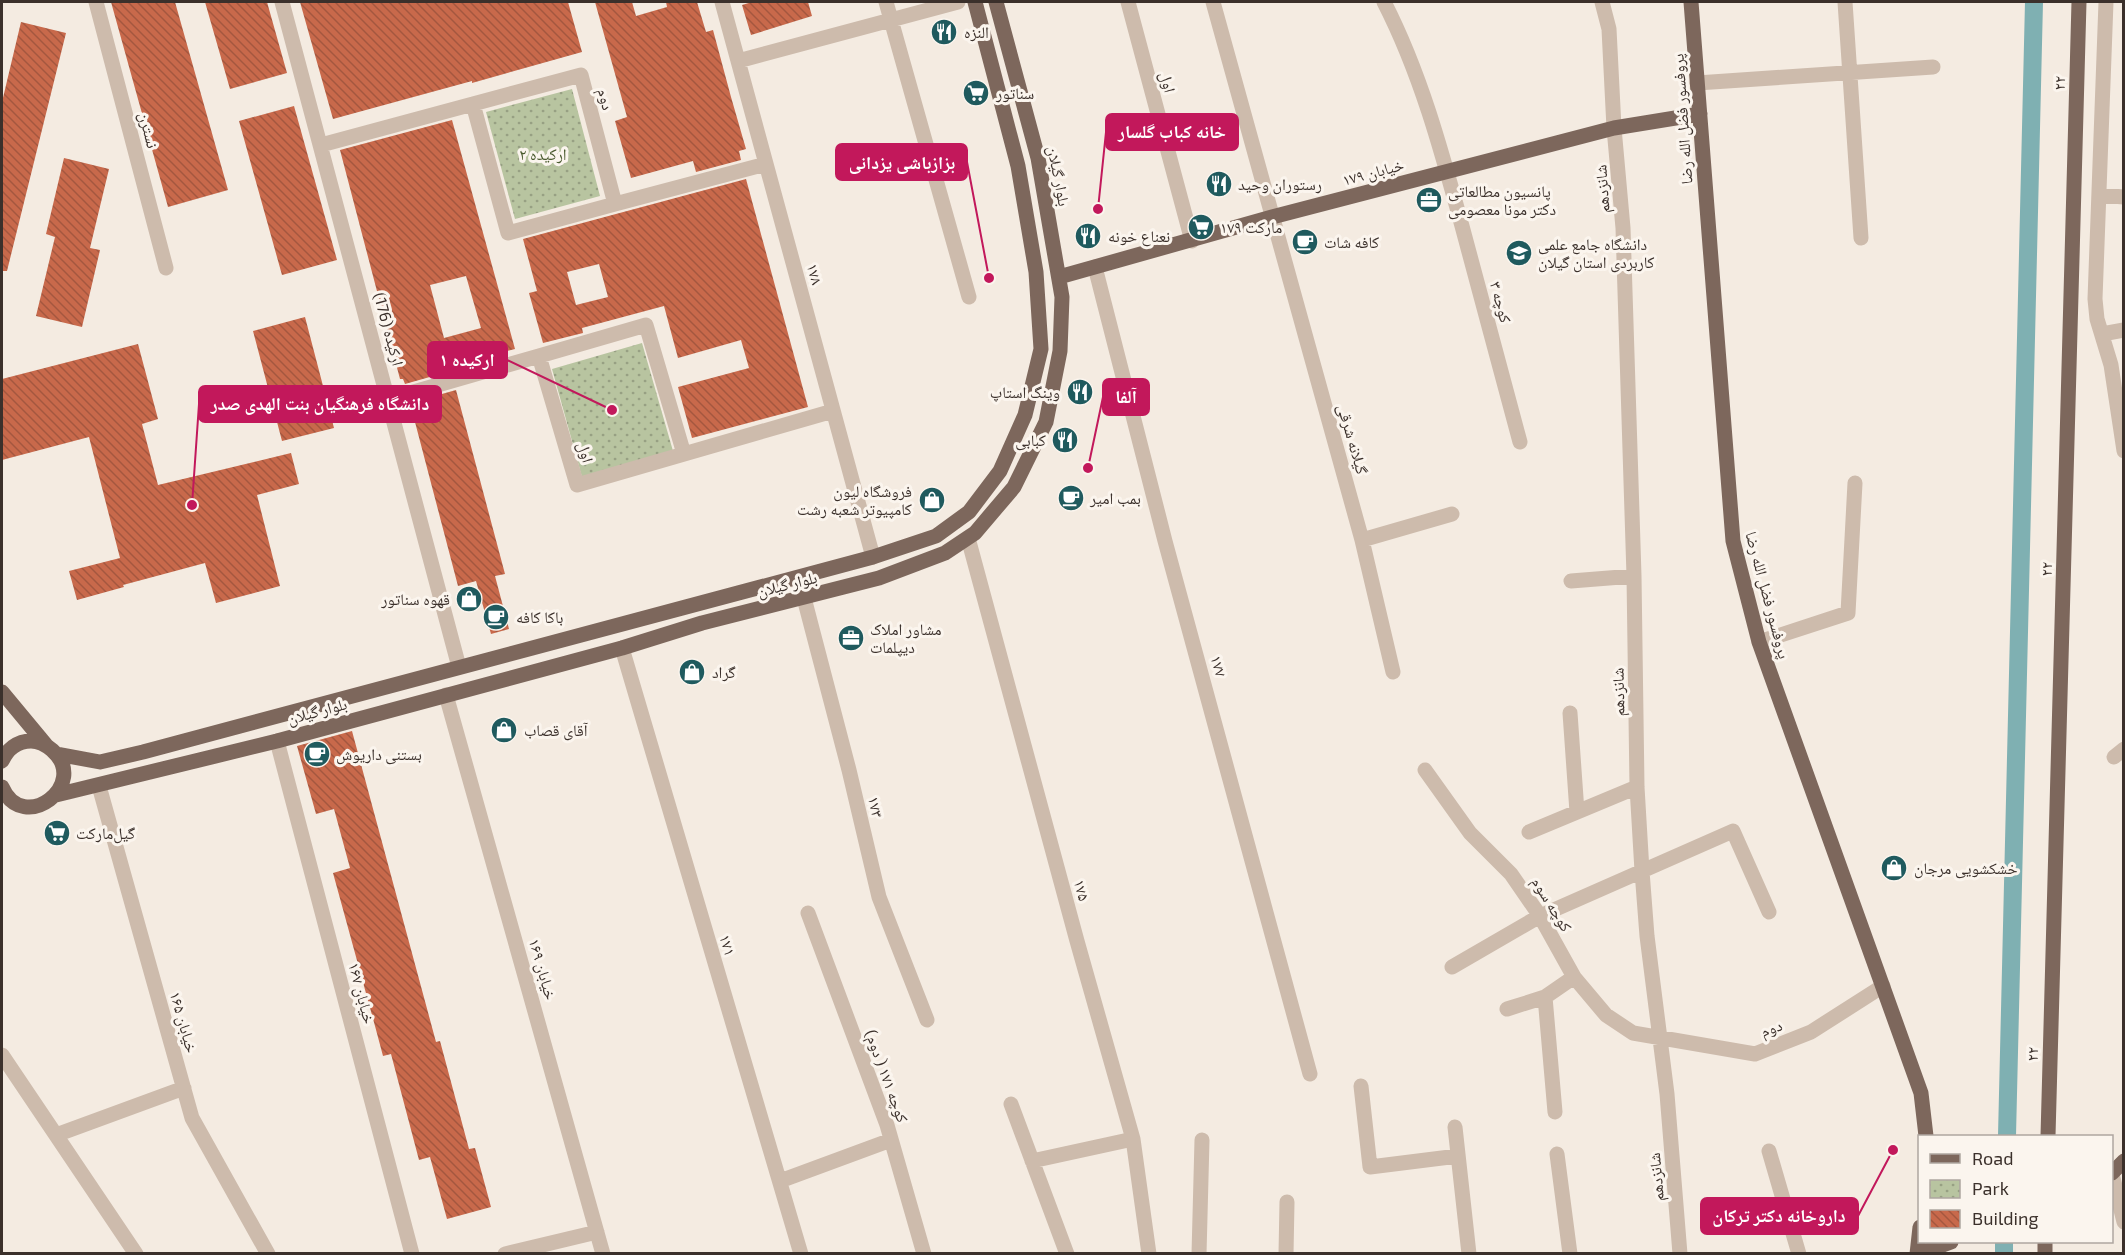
<svg xmlns="http://www.w3.org/2000/svg" width="2125" height="1255" viewBox="0 0 2125 1255" font-family="'Exo 2','Noto Naskh Arabic',sans-serif">
<style>
.park{fill:url(#park-dots)}
.lines{fill:none;stroke-linecap:round;stroke-linejoin:round}
.canal{stroke:#7fb0b2;stroke-width:18}
.building{fill:url(#building-back-hatch);fill-rule:evenodd}
.minor{stroke:#cdbbac;stroke-width:15}
.major{stroke:#7d675c;stroke-width:15}
.labels{text-anchor:middle;stroke-width:6;stroke-linejoin:round;paint-order:stroke}
.poi-label{font-size:16px;fill:#3b302b;stroke:#fbf5ee;text-anchor:start}
.street-label{font-size:16px;fill:#3b302b;stroke:#fbf5ee}
.park-label{font-size:16px;fill:#4a5a2e;stroke:#fbf5ee}
.leader{fill:none;stroke:#c2185b;stroke-width:2}
.callout-dot{fill:#c2185b;stroke:#fbf5ee;stroke-width:2}
.callout{fill:#c2185b;stroke:#c2185b;stroke-width:2}
.callout-label{font-size:18px;text-anchor:middle;font-weight:bold;fill:#fff}
</style>
<defs>
<pattern id="park-dots" width="8" height="8" patternUnits="userSpaceOnUse" patternTransform="scale(1.5)"><rect width="8" height="8" fill="#b8c4a0"/><path d="M2 2h.1M6 6h.1" fill="none" stroke="#97a083" stroke-width="1.8" stroke-linecap="round"/></pattern>
<pattern id="building-back-hatch" width="6" height="6" patternUnits="userSpaceOnUse" patternTransform="scale(1.5)"><rect width="6" height="6" fill="#c8694b"/><path d="M-1 5l2 2M0 0l6 6M5-1l2 2" fill="none" stroke="#a4573f"/></pattern>
</defs>
<rect width="100%" height="100%" fill="#f4ebe1"/>
<path class="park" d="M572 89 600 196 515 219 486 112Z
M642 343 673 451 582 477 552 369Z"/>
<g class="lines">
<path class="canal" d="M2007 1136 2034 2
M2004 1254V1242"/>
</g>
<path class="building" d="M111 2H175L228 190 168 207Z
M205 2H267L287 73 230 89Z
M300 2H568L582 52 472 83V81L333 119Z
M595 2H632L636 16 667 7 666 2H697L706 32 713 30 731 97 746 149 739 151 741 160 696 172 693 161 631 178 615 121 627 117Z
M752 2H808L812 16 751 35 742 5Z
M21 22 66 33 7 271H2V102Z
M294 106 337 260 282 275 239 121Z
M452 120 515 349 452 365 451 371 405 384 403 379H400L340 150ZM466 276 481 328 444 338 430 285Z
M64 158 109 169 90 248 100 250 82 327 36 316 55 237 46 234Z
M746 179 808 407 692 438 678 387 749 368 741 340 678 358 664 306 582 328 583 333 543 343 529 293 537 291 523 239ZM599 264 608 297 576 305 567 272Z
M305 317 334 428 282 441 253 331Z
M138 344 158 419 142 424 158 485 291 453 299 484 257 495 280 586 216 603 205 563 123 585 124 587 77 600 69 571 120 558 89 437 2 460V379Z
M456 390 505 574 495 576 509 629 491 634 476 581 458 586 410 403Z
M352 731 436 1042 440 1041 469 1149 475 1148 491 1207 447 1219 430 1157 419 1160 391 1054 383 1056 375 1026 333 873 350 868 334 809 316 814 297 746Z"/>
<g class="lines">
<path class="minor" d="M96 2 166 268
M282 2 459 667
M722 2 873 557
M886 2 969 297
M1128 2 1192 241
M1213 2 1362 540 1393 672
M1384 2C1420 72 1441 149 1462 226 1481 298 1501 370 1520 442
M1602 2 1609 29 1614 128 1623 228 1634 576 1637 787 1642 871 1647 936 1667 1094 1680 1254
M1845 2 1861 238
M2106 2 2095 299 2097 319 2111 365 2124 451
M738 61 958 2
M581 75 615 204 508 233 473 104Z
M1697 83 1933 67
M321 145 473 104
M2099 195 2124 197
M615 204 766 164
M1095 267 1165 541 1310 1074
M646 325 684 454 577 485 539 356Z
M2102 334 2124 330
M389 399 539 356
M684 454 833 411
M968 538 1077 941 1133 1139 1149 1254
M1362 540 1452 514
M1571 581 1634 576
M804 598 849 770 879 897 927 1020
M1759 642 1848 613 1855 483
M622 648 801 1254
M446 695 603 1254
M1570 713 1577 812
M277 741 412 1254
M2114 757 2124 749
M1425 770 1470 833 1511 874 1540 916 1574 977 1606 1015 1633 1033 1755 1054 1811 1032 1883 986
M99 786 192 1118 268 1254
M1529 832 1637 787
M808 913 887 1125 924 1254
M1452 967 1540 916 1733 831 1769 912
M1545 997 1555 1112
M1507 1009 1545 997 1574 977
M2 1055 136 1254
M1361 1086 1370 1167 1458 1156
M1011 1104 1067 1254
M1455 1127 1469 1254
M56 1135 184 1088
M1769 1151 1799 1254
M1557 1154 1570 1254
M1032 1161 1133 1139
M2112 1174 2124 1222
M780 1181 891 1140
M505 1254 597 1232
M1199 1254 1202 1140
M1286 1254 1287 1202"/>
<path class="major" d="M1691 2 1733 541 1759 642 1921 1093 1926 1136
M1059 277 1272 217 1614 128 1700 114
M2 692 46 745
M57 754 100 762 143 752 873 557 936 536 969 512 1000 471 1025 415 1041 349 1036 272 1018 166 975 2
M2 761C7 750 17 741 31 741 39 741 46 745 52 750 91 784 23 836 2 787
M56 795 277 741 622 648 702 623 879 578 945 553 975 533 1014 487 1046 422 1060 351 1062 297 1038 158 996 2
M2048 1136 2079 2
M2112 1173 2124 1161
M1929 1250 1951 1242
M1917 1254 1920 1227
M2045 1254V1242"/>
</g>
<defs>
<symbol id="restaurant-disc" viewBox="-11 -11 22 22"><circle r="9.5" fill="#1f5a5e" stroke="#fbf5ee"/><path d="M-5-6h1v4h1v-4h1v4h1v-4h1v5L-1.5 .5V6h-2V.5L-5-1ZM5-6V6H3V1.5H1.5Q1.5-4 5-6Z" fill="#fff"/></symbol>
<symbol id="supermarket-disc" viewBox="-11 -11 22 22"><circle r="9.5" fill="#1f5a5e" stroke="#fbf5ee"/><path d="M-6-5.5h2.5l.6 2H6L4.5 2H-2.5L-4.4-4H-6ZM-1.5 3.2a1.3 1.3 0 1 0 .1 0ZM3 3.2a1.3 1.3 0 1 0 .1 0Z" fill="#fff"/></symbol>
<symbol id="office-disc" viewBox="-11 -11 22 22"><circle r="9.5" fill="#1f5a5e" stroke="#fbf5ee"/><path d="M-6-3h4V-5.5h4V-3h4V5H-6ZM-1-4.5V-3h2v-1.5ZM-6 0V1H6V0Z" fill="#fff"/></symbol>
<symbol id="cafe-disc" viewBox="-11 -11 22 22"><circle r="9.5" fill="#1f5a5e" stroke="#fbf5ee"/><path d="M-5.5-4.5H6V0H3Q3 3.5 0 3.5H-2.5Q-5.5 3.5-5.5 0ZM3-3.2v2h1.7v-2ZM-6 4.5H4V6H-6Z" fill="#fff"/></symbol>
<symbol id="university-disc" viewBox="-11 -11 22 22"><circle r="9.5" fill="#1f5a5e" stroke="#fbf5ee"/><path d="M0-5L7-2L0 1L-7-2ZM-4 1L0 2.5L4 1V4Q0 6-4 4Z" fill="#fff"/></symbol>
<symbol id="shop-disc" viewBox="-11 -11 22 22"><circle r="9.5" fill="#1f5a5e" stroke="#fbf5ee"/><path d="M-5-2.5h2.3a2.7 3.5 0 0 1 5.4 0H5L5.5 6h-11ZM-1.5-2.5h3a1.5 2.3 0 0 0-3 0Z" fill="#fff"/></symbol>
</defs>
<g fill-rule="evenodd">
<use href="#restaurant-disc" x="929" y="17" width="30" height="30"/>
<use href="#supermarket-disc" x="961" y="78" width="30" height="30"/>
<use href="#restaurant-disc" x="1204" y="169" width="30" height="30"/>
<use href="#office-disc" x="1414" y="185" width="30" height="30"/>
<use href="#supermarket-disc" x="1186" y="212" width="30" height="30"/>
<use href="#restaurant-disc" x="1073" y="221" width="30" height="30"/>
<use href="#cafe-disc" x="1290" y="227" width="30" height="30"/>
<use href="#university-disc" x="1504" y="238" width="30" height="30"/>
<use href="#restaurant-disc" x="1065" y="377" width="30" height="30"/>
<use href="#restaurant-disc" x="1050" y="425" width="30" height="30"/>
<use href="#cafe-disc" x="1056" y="483" width="30" height="30"/>
<use href="#shop-disc" x="917" y="485" width="30" height="30"/>
<use href="#shop-disc" x="454" y="584" width="30" height="30"/>
<use href="#cafe-disc" x="481" y="602" width="30" height="30"/>
<use href="#office-disc" x="836" y="623" width="30" height="30"/>
<use href="#shop-disc" x="677" y="657" width="30" height="30"/>
<use href="#shop-disc" x="489" y="715" width="30" height="30"/>
<use href="#cafe-disc" x="302" y="739" width="30" height="30"/>
<use href="#supermarket-disc" x="42" y="818" width="30" height="30"/>
<use href="#shop-disc" x="1879" y="853" width="30" height="30"/>
</g>
<g class="labels">
<g class="poi-label">
<text x="964" y="38">النزه</text>
<text x="996" y="99">سناتور</text>
<text x="1238" y="190">رستوران وحید</text>
<text x="1448" y="197">پانسیون مطالعاتی<tspan x="1448" dy="18">دکتر مونا معصومی</tspan></text>
<text x="1220" y="233">۱۷۹ مارکت</text>
<text x="1108" y="242">نعناع خونه</text>
<text x="1324" y="248">کافه شات</text>
<text x="1538" y="250">دانشگاه جامع علمی<tspan x="1538" dy="18">کاربردی استان گیلان</tspan></text>
<text x="1060" y="398" text-anchor="end">وینگ استاپ</text>
<text x="1046" y="446" text-anchor="end">کبابی</text>
<text x="912" y="497" text-anchor="end">فروشگاه لیون<tspan x="912" dy="18">کامپیوتر شعبه رشت</tspan></text>
<text x="1090" y="504">بمب امیر</text>
<text x="450" y="605" text-anchor="end">قهوه سناتور</text>
<text x="516" y="623">باکا کافه</text>
<text x="870" y="635">مشاور املاک<tspan x="870" dy="18">دیپلمات</tspan></text>
<text x="712" y="678">گراد</text>
<text x="524" y="736">آقای قصاب</text>
<text x="336" y="760">بستنی داریوش</text>
<text x="76" y="839">گیل‌مارکت</text>
<text x="1914" y="874">خشکشویی مرجان</text>
</g>
<g class="street-label">
<text transform="translate(1168 82) rotate(75)" y="6">اول</text>
<text transform="translate(2059 83) rotate(-88)" y="6">۲۲</text>
<text transform="translate(606 99) rotate(75)" y="6">دوم</text>
<text transform="translate(1682 119) rotate(-94)" y="6">پروفسور فضل الله رضا</text>
<text transform="translate(149 130) rotate(76)" y="6">نسترن</text>
<text transform="translate(1373 172) rotate(-15)" y="6">خیابان ۱۷۹</text>
<text transform="translate(1059 176) rotate(79)" y="6">بلوار گیلان</text>
<text transform="translate(1602 189) rotate(-94)" y="6">شانزدهم</text>
<text transform="translate(815 274) rotate(75)" y="6">۱۷۸</text>
<text transform="translate(1501 302) rotate(75)" y="6">کوچه ۳</text>
<text transform="translate(389 329) rotate(75)" y="6">ارکیده (176)</text>
<text transform="translate(1353 439) rotate(74)" y="6">گیلانه شرقی</text>
<text transform="translate(586 452) rotate(74)" y="6">اول</text>
<text transform="translate(2046 569) rotate(-88)" y="6">۲۲</text>
<text transform="translate(787 584) rotate(-14)" y="6">بلوار گیلان</text>
<text transform="translate(1768 595) rotate(75)" y="6">پروفسور فضل الله رضا</text>
<text transform="translate(1219 666) rotate(74)" y="6">۱۷۷</text>
<text transform="translate(1618 692) rotate(-91)" y="6">شانزدهم</text>
<text transform="translate(317 711) rotate(-15)" y="6">بلوار گیلان</text>
<text transform="translate(876 807) rotate(77)" y="6">۱۷۳</text>
<text transform="translate(1082 890) rotate(75)" y="6">۱۷۵</text>
<text transform="translate(1552 904) rotate(58)" y="6">کوچه سوم</text>
<text transform="translate(728 945) rotate(73)" y="6">۱۷۱</text>
<text transform="translate(543 969) rotate(74)" y="6">خیابان ۱۶۹</text>
<text transform="translate(362 993) rotate(75)" y="6">خیابان ۱۶۷</text>
<text transform="translate(184 1022) rotate(74)" y="6">خیابان ۱۶۵</text>
<text transform="translate(1771 1028) rotate(-21)" y="6">دوم</text>
<text transform="translate(2032 1054) rotate(-88)" y="6">۲۲</text>
<text transform="translate(887 1076) rotate(70)" y="6">کوچه ۱۷۱ ( دوم)</text>
<text transform="translate(1656 1177) rotate(-95)" y="6">شانزدهم</text>
</g>
<g class="park-label">
<text x="543" y="160">ارکیده ۲</text>
</g>
</g>
<path class="leader" d="M1098 209L1106 132M989 278L967 162M612 410L507 360M1088 468L1103 397M192 505L199 404M1893 1150L1858 1216"/>
<g class="callout-dot">
<circle cx="1098" cy="209" r="6"/>
<circle cx="989" cy="278" r="6"/>
<circle cx="612" cy="410" r="6"/>
<circle cx="1088" cy="468" r="6"/>
<circle cx="192" cy="505" r="6"/>
<circle cx="1893" cy="1150" r="6"/>
</g>
<g class="callout">
<rect x="1106" y="114" width="132" height="36" rx="6"/>
<rect x="836" y="144" width="131" height="36" rx="6"/>
<rect x="428" y="342" width="79" height="36" rx="6"/>
<rect x="1103" y="379" width="46" height="36" rx="6"/>
<rect x="199" y="386" width="242" height="36" rx="6"/>
<rect x="1701" y="1198" width="157" height="36" rx="6"/>
</g>
<g class="callout-label">
<text x="1172" y="138">خانه کباب گلسار</text>
<text x="902" y="169">بزازباشی یزدانی</text>
<text x="467" y="366">ارکیده ۱</text>
<text x="1126" y="403">آلفا</text>
<text x="320" y="410">دانشگاه فرهنگیان بنت الهدی صدر</text>
<text x="1779" y="1222">داروخانه دکتر ترکان</text>
</g>
<rect width="2125" height="1255" fill="none" stroke="#3b302b" stroke-width="6"/>
<rect x="1918" y="1135" width="195" height="108" fill="#fbf5ee" stroke="#aea6a0" stroke-width="1.5"/>
<rect x="1930" y="1154" width="30" height="9" fill="#7d675c" stroke="#aea6a0" stroke-width="1.5"/>
<text x="1972" y="1165" font-size="18" fill="#3b302b">Road</text>
<rect x="1930" y="1180" width="30" height="18" fill="url(#park-dots)" stroke="#aea6a0" stroke-width="1.5"/>
<text x="1972" y="1195" font-size="18" fill="#3b302b">Park</text>
<rect x="1930" y="1210" width="30" height="18" fill="url(#building-back-hatch)" stroke="#aea6a0" stroke-width="1.5"/>
<text x="1972" y="1225" font-size="18" fill="#3b302b">Building</text>
</svg>
